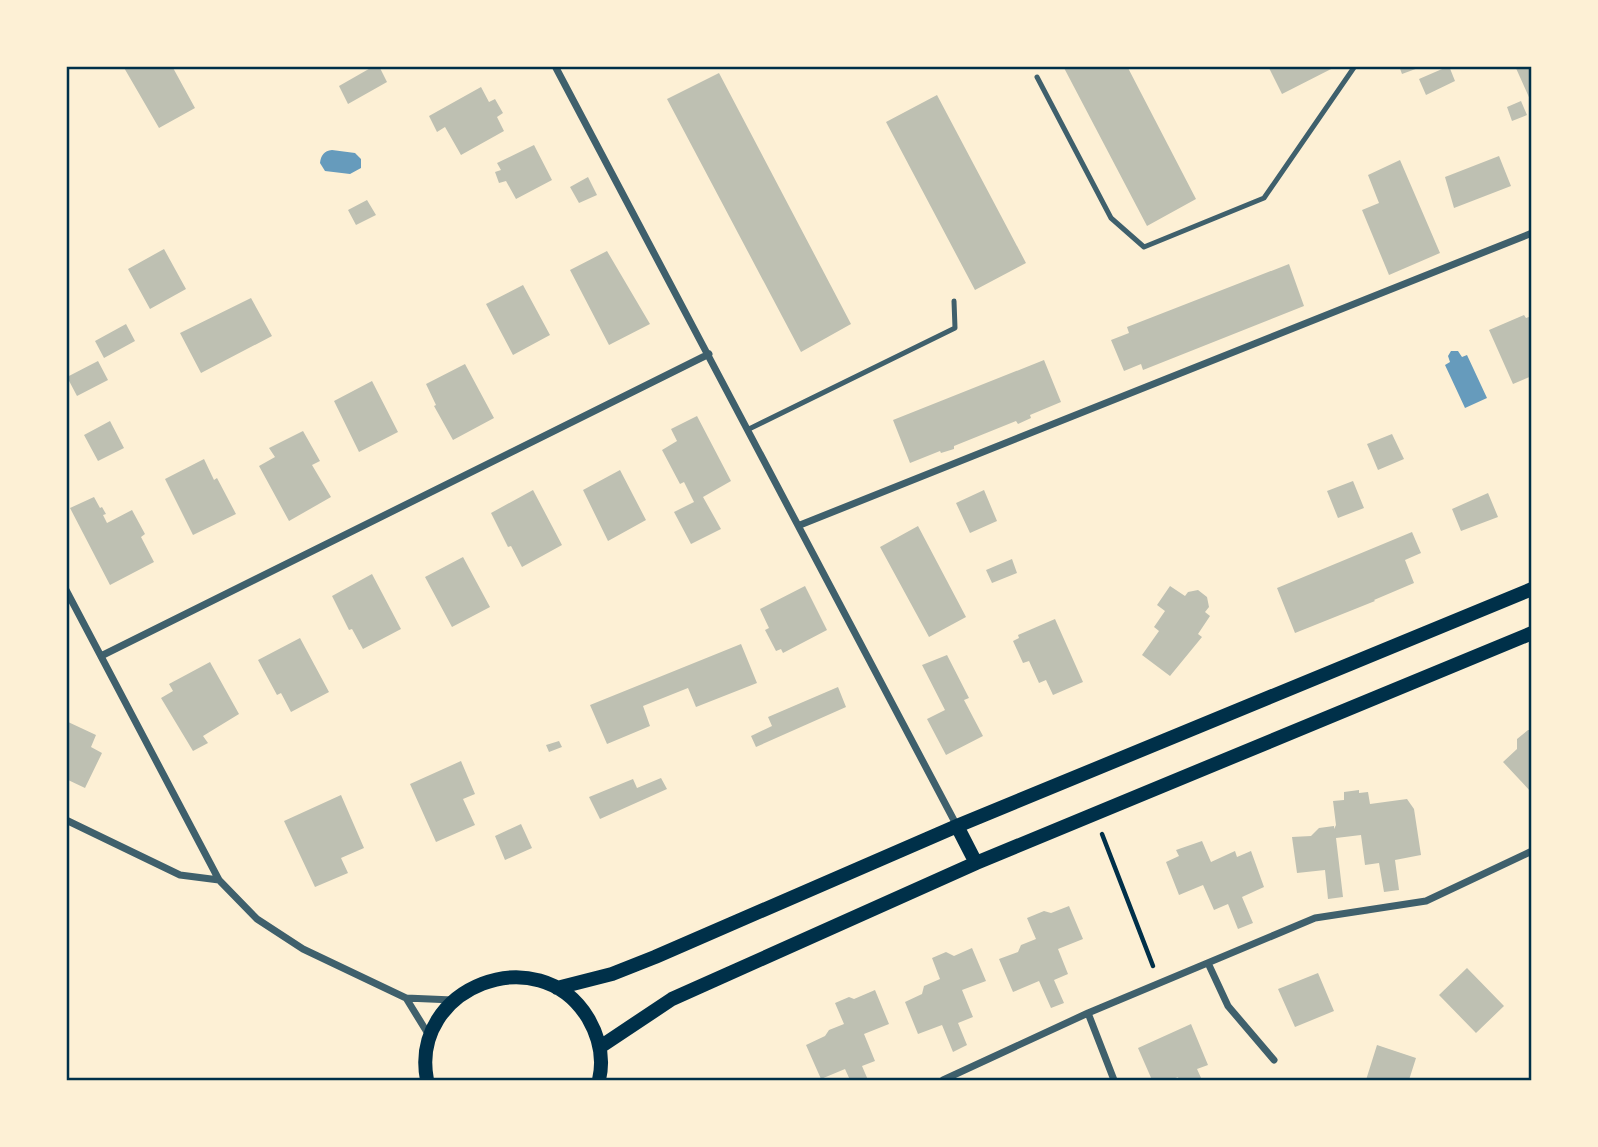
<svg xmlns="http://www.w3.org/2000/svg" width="1598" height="1147" viewBox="0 0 1598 1147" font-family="'Open Sans',sans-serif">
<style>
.water{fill:#669bbc}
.building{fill:#bec0b2}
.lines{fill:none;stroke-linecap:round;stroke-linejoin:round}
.path{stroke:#003049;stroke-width:4.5}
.service{stroke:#3f606c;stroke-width:5}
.minor{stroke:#3f606c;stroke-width:7}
.secondary{stroke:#003049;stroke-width:14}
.neatline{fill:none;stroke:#003049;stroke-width:2.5}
</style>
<rect width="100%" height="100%" fill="#fdf0d5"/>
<path class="water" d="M332 150 355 153 361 159V168L350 174 325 171 320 163C321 155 324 151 332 150Z
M1451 351H1458L1462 357 1467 355 1487 398 1465 408 1445 365 1450 362 1448 356Z"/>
<path class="building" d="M123 66H172L195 108 159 128Z
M374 66H379L387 82 348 104 339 86Z
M1063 66H1127L1196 199 1147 226Z
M1268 66H1337L1282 94Z
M1399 66H1421V67L1402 74Z
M1449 66 1455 81 1426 95 1419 79Z
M1515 66H1532V104Z
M719 73 851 324 801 352 667 99Z
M481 87 489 102 495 99 503 113 497 117 504 131 461 155 445 127 437 132 429 116Z
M937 95 1026 263 975 290 886 122Z
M1521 101 1527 115 1512 121 1507 107Z
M534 145 552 180 516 199 506 181 499 183 495 172 501 170 497 163Z
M1499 156 1511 186 1454 208 1445 177Z
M1400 160 1440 253 1389 275 1362 210 1379 203 1368 175Z
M588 177 597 195 579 203 570 187Z
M367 200 376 215 356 225 348 210Z
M164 249 186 289 150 309 128 269Z
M607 251 650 324 609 345 570 270Z
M1289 264 1304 306 1143 370 1141 364 1124 371 1111 340 1129 333 1127 327Z
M523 285 550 335 513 355 486 304Z
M251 298 272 336 201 373 180 333Z
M1524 315 1526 318 1532 316V376L1513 384 1489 330Z
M126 324 135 341 104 358 95 341Z
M1044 360 1061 402 1030 415 1031 418 1018 424 1016 421 954 446V449L941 453 940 451 910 463 893 420Z
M98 361 108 380 77 396 67 377Z
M465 364 494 418 453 440 434 406 436 405 426 384Z
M372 381 398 432 359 452 334 401Z
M697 416 731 481 703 497 721 529 691 544 674 512 694 502 684 482 680 484 662 450 677 441 671 429Z
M110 421 124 448 98 461 84 435Z
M303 431 320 461 312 465 331 497 289 521 259 466 275 457 269 448Z
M1392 434 1404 459 1378 470 1367 444Z
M204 459 214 480 217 478 236 514 193 535 165 479Z
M620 470 646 520 608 541 583 490Z
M1353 481 1364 508 1338 518 1327 491Z
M533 490 562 545 522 567 511 546 508 547 491 513Z
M984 490 997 521 970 533 956 503Z
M1488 493 1498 517 1461 531 1452 509Z
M94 497 100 508 102 507 106 514 103 515 107 523 132 510 145 534 141 537 154 562 110 585 70 508Z
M918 526 966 617 929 637 880 547Z
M1412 532 1421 553 1405 560 1414 583 1374 600 1375 601 1295 633 1277 588Z
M463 557 490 607 452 627 425 577Z
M1012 559 1017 573 992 583 986 570Z
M372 574 401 629 363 649 352 629 349 630 332 596Z
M805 586 827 630 783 653 781 649 776 651 765 630 769 628 760 609Z
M1170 586 1185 596 1188 592 1198 590 1207 597 1209 607 1205 612 1210 616 1198 634 1202 637 1170 676 1142 655 1159 631 1154 627 1165 611 1157 605Z
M1055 619 1083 682 1053 695 1046 680 1039 683 1029 661 1023 663 1013 641 1019 638 1018 635Z
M300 638 329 692 291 712 281 693 277 695 258 660Z
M741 644 757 683 696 707 688 688 643 706 650 726 607 744 590 705Z
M947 655 969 698 964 700 983 736 946 755 927 719 945 710 922 665Z
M210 662 239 714 203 736 208 743 193 751 161 698 173 691 169 684Z
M838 687 846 707 756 747 751 736 772 726 768 717Z
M66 721 96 735 91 747 102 753 85 788 66 779Z
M1528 730H1532V793L1503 762 1517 749V739Z
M559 741 562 747 549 752 546 745Z
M461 761 475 794 463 799 475 825 436 842 410 784Z
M661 778 667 789 600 819 589 797 633 779 637 788Z
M1359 790V793L1368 792 1370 804 1407 799 1414 809 1421 855 1395 860 1399 890 1384 892 1379 863 1365 865 1361 835 1336 838 1343 897 1328 899 1325 870 1297 873 1292 837 1311 836 1319 828 1334 826V829L1336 825 1333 801 1344 800V792Z
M341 795 364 848 341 858 348 873 315 887 284 821Z
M521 824 532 848 505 860 495 836Z
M1202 841 1211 862 1235 851 1237 857 1251 851 1264 887 1242 897 1253 923 1238 929 1228 904 1214 910 1203 885 1179 895 1166 862 1179 856 1176 850Z
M1069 906 1083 939 1058 949 1068 974 1054 980 1064 1003 1051 1008 1039 981 1013 992 999 959 1018 952 1021 945 1036 939 1027 918 1044 911 1051 913Z
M972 948 986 981 962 990 973 1017 958 1023 967 1045 953 1052 942 1025 918 1034 905 1002 922 994 924 986 940 979 932 958 946 952 954 956Z
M1467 968 1504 1006 1476 1033 1439 995Z
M1318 973 1334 1011 1295 1027 1278 989Z
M875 990 889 1024 864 1034 875 1061 862 1066 868 1080H850L845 1069 821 1079 806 1045 825 1036 829 1030 844 1024 835 1003 849 997 854 999Z
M1191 1024 1208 1065 1197 1069 1202 1080H1179L1178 1077 1170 1080H1152L1138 1048Z
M1377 1045 1416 1058 1409 1080H1366Z"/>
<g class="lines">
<path class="path" d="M1102 834 1153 966"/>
<path class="service" d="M1037 77 1111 218 1144 247 1264 198 1355 66
M749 429 955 328 954 301"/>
<path class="minor" d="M555 66 957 826
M800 525 1532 233
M66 590 219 880 257 919 303 949 406 998 453 1000
M101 656 709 354
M66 820 180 875 219 880
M1208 963 1228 1006 1274 1060
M406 998 430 1037
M1088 1013 1114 1080
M943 1080 1088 1013 1315 918 1426 901 1532 851"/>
<path class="secondary" d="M957 826 976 863
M557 988 612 974 655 957 957 826 1532 589
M600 1047 672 999 976 863 1532 633
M427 1080C409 987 539 937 588 1018 599 1037 604 1059 599 1080"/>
</g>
<rect width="1598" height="1147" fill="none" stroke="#fdf0d5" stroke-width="136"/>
<rect x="68" y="68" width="1462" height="1011" class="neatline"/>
</svg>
